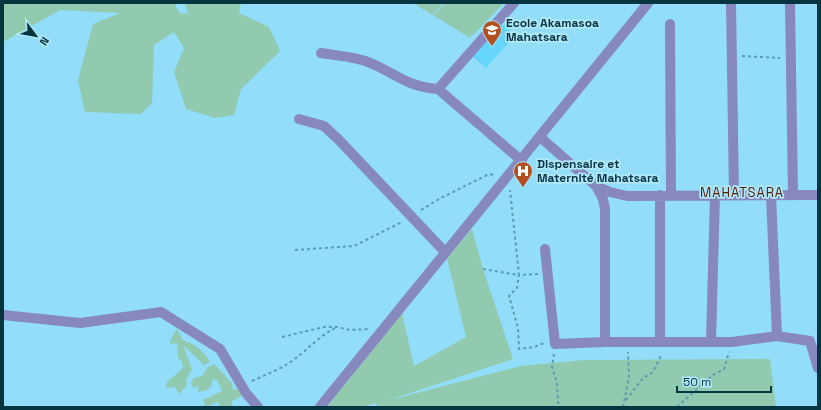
<svg xmlns="http://www.w3.org/2000/svg" width="821" height="410" viewBox="0 0 821 410" font-family="'Space Grotesk',sans-serif">
<style>
.built{fill:#66d6fc}
.green{fill:#92caaf}
.lines{fill:none;stroke-linecap:round;stroke-linejoin:round}
.path{stroke:#5b9bb1;stroke-width:2;stroke-dasharray:3 3;stroke-linecap:butt}
.minor{stroke:#8788bd;stroke-width:10}
.labels{text-anchor:middle;stroke-width:3.5;stroke-linejoin:round;paint-order:stroke}
.poi-label{font-size:12px;font-weight:bold;fill:#063441;stroke:#b1e8fc;text-anchor:start}
.neighbourhood-label{font-size:13px;letter-spacing:1px;fill:#53220c;stroke:#b1e8fc}
</style>
<rect width="100%" height="100%" fill="#92ddf9"/>
<path class="built" d="M500 25H507L513 38 486 68 472 56Z"/>
<path class="green" d="M3 3H174L180 13 188 14 185 3H241L239 13 269 27 280 51 241 89 234 115 215 118 186 109 174 72 184 48 174 32 154 45 152 103 141 114 85 112 78 80 93 24 120 13 60 10 3 42Z
M413 3H443L432 15Z
M445 3H504L470 38 433 15Z
M472 229 483 269 513 359 386 401 521 366 584 360 770 359 776 407H377L376 403 364 407H327L402 313 414 366 466 337 447 258Z
M177 329 183 340C196 345 203 350 210 362L204 365 183 345 192 369 186 380 187 385 179 394 175 387 166 388 167 382 183 368 181 360 178 358 177 343 170 344 171 339Z
M214 364 232 383 233 390 244 387 246 393 231 402 233 407H221L218 402 206 407 203 400 222 391 217 380 212 379V385L207 390 198 392 199 386 193 388 191 382 194 378 202 376 208 367Z"/>
<g class="lines">
<path class="path" d="M742 56 780 58
M421 210 439 199 487 175 496 174
M295 250 354 246 402 222
M483 269 519 275 510 190
M538 274 519 275 517 288 509 296 518 328 519 349 534 347 544 343
M282 337 324 327H337L350 330 369 329
M554 354 552 367 557 383 558 402 561 407
M252 381C265 375 278 370 289 363 307 351 317 337 337 327
M626 400 643 378 653 372 662 354
M623 407 629 377 628 352
M677 407 713 375 724 369 729 352"/>
<path class="minor" d="M731 3 734 195
M790 3 793 195
M670 24 671 195
M321 53C339 56 359 57 375 65 399 76 409 87 438 89L514 3
M438 89 522 161
M299 119 324 126 339 140 445 252
M540 137 596 186 610 192 627 196 818 195
M596 186 603 199 605 209V342H732L777 336 810 341 818 368
M771 195 777 336
M545 249 555 344 605 342
M3 315 80 323 161 312 220 349 246 393 258 407
M711 341 715 195
M660 342V195
M320 407 648 3"/>
</g>
<defs>
<symbol id="school-pin" viewBox="-11 -11 22 30"><path d="M0 17L-7.5 6A9.5 9.5 0 1 1 7.5 6Z" fill="#b44f1f" stroke="#b1e8fc"/><path d="M0-5L7-2L0 1L-7-2ZM-4 1L0 2.5L4 1V4Q0 6-4 4Z" fill="#fff"/></symbol>
<symbol id="hospital-pin" viewBox="-11 -11 22 30"><path d="M0 17L-7.5 6A9.5 9.5 0 1 1 7.5 6Z" fill="#b44f1f" stroke="#b1e8fc"/><path d="M-5-5h3v3.5h4V-5h3V5h-3V1.5h-4V5h-3Z" fill="#fff"/></symbol>
</defs>
<g fill-rule="evenodd">
<use href="#school-pin" x="481" y="19" width="22" height="30"/>
<use href="#hospital-pin" x="512" y="160" width="22" height="30"/>
</g>
<g class="labels">
<g class="poi-label">
<text x="506" y="27">Ecole Akamasoa<tspan x="506" dy="14">Mahatsara</tspan></text>
<text x="537" y="168">Dispensaire et<tspan x="537" dy="14">Maternité Mahatsara</tspan></text>
</g>
<g class="neighbourhood-label">
<text x="742" y="197">MAHATSARA</text>
</g>
</g>
<rect width="821" height="410" fill="none" stroke="#063441" stroke-width="8"/>
<g transform="translate(36 36) rotate(122)" stroke="#b1e8fc" stroke-width="3" paint-order="stroke">
<path d="M0-3L7 15L0 10L-7 15Z" fill="#063441"/>
<text y="-6" font-size="11" font-weight="bold" text-anchor="middle" fill="#063441">N</text>
</g>
<path d="M677 386v6h94v-6" fill="none" stroke="#063441" stroke-width="2"/>
<text x="683" y="386" font-size="12" fill="#063441" stroke="#b1e8fc" stroke-width="3" paint-order="stroke">50 m</text>
</svg>
